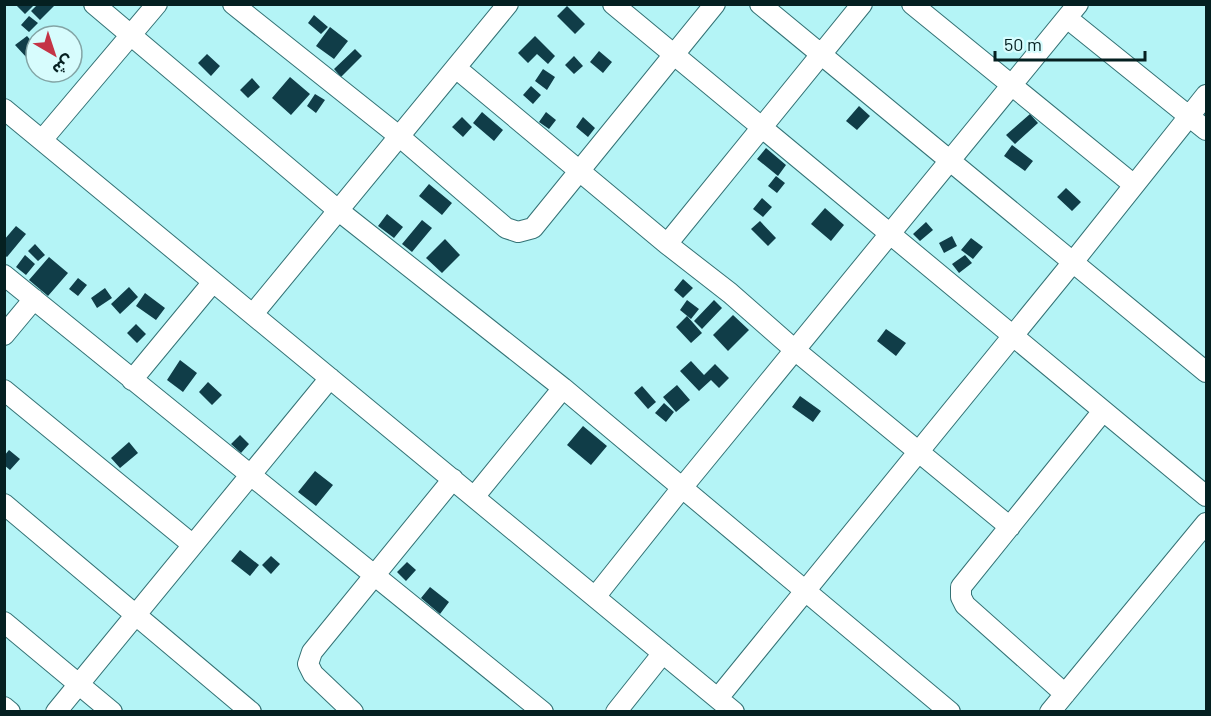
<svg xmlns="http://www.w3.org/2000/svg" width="1211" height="716" viewBox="0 0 1211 716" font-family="Barlow,'Noto Sans Arabic',sans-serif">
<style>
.building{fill:#103d48}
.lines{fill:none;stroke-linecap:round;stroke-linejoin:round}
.minor-casing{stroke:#347275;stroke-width:22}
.minor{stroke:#fff;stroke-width:20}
</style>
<rect width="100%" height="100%" fill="#b4f4f6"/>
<path class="building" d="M15 4H35L25 14Z
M38 4H56L40 20 31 11Z
M567 6 585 24 575 34 557 16Z
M314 15 328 27 321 34 308 23Z
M29 16 38 23 29 32 21 25Z
M330 27 348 41 334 59 316 46Z
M27 36 36 46V50L27 58 15 45Z
M535 36 555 56 548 64 537 54 528 63 518 53Z
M355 49 362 56 341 77 334 69Z
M599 51 612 62 603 73 590 62Z
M207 54 220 66 211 76 198 63Z
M574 56 583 66 574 74 565 65Z
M543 69 555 77 547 90 535 81Z
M290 77 310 94 291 115 272 98Z
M252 78 260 87 248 98 240 90Z
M531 86 541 95 533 104 523 95Z
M315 94 325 100 316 113 307 106Z
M859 106 870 116 857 130 846 121Z
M482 112 503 130 494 141 473 123Z
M546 112 556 120 549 129 539 122Z
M1030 114 1038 123 1015 144 1006 135Z
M462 117 472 127 463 137 452 127Z
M583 117 595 128 588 137 576 127Z
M1012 145 1033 161 1025 171 1004 156Z
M766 148 786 165 778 176 757 159Z
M776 176 785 183 777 193 768 186Z
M429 184 452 203 442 215 419 196Z
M1066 188 1081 202 1072 211 1057 197Z
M762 198 772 207 763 217 753 209Z
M825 208 844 225 831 241 811 224Z
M387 214 403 227 394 238 378 226Z
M422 220 432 228 412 252 402 244Z
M760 221 776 238 768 246 751 229Z
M926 222 933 230 920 241 913 234Z
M16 226 26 234 7 257 4 255V240Z
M952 236 957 246 944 253 939 243Z
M971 238 983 247 973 259 961 250Z
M445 239 460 255 442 273 426 258Z
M35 244 45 255 38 261 28 251Z
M25 255 35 264 26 275 16 267Z
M965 255 972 263 959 273 952 264Z
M49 257 68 273 48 296 29 280Z
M78 278 87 285 78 296 69 289Z
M683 279 693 288 683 298 674 290Z
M129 287 138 297 120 314 111 304Z
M105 288 112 298 97 308 91 298Z
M145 293 165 308 156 320 136 306Z
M687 300 699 309 691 319 680 310Z
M714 300 722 308 702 329 694 321Z
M733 315 749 330 728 351 713 335Z
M687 316 702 333 691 343 676 327Z
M136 324 146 334 137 343 127 333Z
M886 329 906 343 896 356 877 341Z
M180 360 197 373 183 392 167 380Z
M691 361 704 375 715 364 729 378 719 388 711 380 699 391 680 371Z
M208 382 222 395 212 405 199 392Z
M677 385 690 400 676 412 663 397Z
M642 386 656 402 648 409 634 393Z
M800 396 821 411 813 422 792 407Z
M664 403 674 412 666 422 655 413Z
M583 426 607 446 591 465 567 445Z
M240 435 249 444 241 453 231 444Z
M129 442 138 453 120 468 111 458Z
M9 450 20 459 10 470 4 465V456Z
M315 471 333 485 316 506 298 492Z
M240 550 259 565 250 576 231 561Z
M271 556 280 564 271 574 262 565Z
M407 562 416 570 406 581 397 572Z
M430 587 449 602 440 614 421 598Z"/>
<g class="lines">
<defs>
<path id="minor" d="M94 4 339 211 563 388 950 712
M233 4 400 137 506 228 518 232 533 228 715 4
M613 4 1206 496
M760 4 1206 372
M912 4 1134 185
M1067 18 1206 130
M456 68 667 244 730 293 796 351 1010 527
M4 109 734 712
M42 140 157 4
M667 244 862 4
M4 275 543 712
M253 314 508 4
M4 335 34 299
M132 380 213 282
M4 390 193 545
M474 497 563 388
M4 504 251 712
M595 597 681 489 1078 4
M4 622 112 712
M1065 694 965 605 961 597V587L1103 411
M718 698 1073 262 1206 95
M4 707 10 712
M56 712 330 378
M353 712 313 674 308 664 312 652 453 479
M616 712 663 653
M1050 712 1206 523"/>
</defs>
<use href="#minor" class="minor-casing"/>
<use href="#minor" class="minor"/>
</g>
<rect width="1211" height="716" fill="none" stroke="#052021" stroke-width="12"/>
<g transform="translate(54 54) rotate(141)"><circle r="28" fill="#d7fcfd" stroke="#83a4a5" stroke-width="1.5"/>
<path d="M0-4.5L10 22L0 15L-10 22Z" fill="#c43446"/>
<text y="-9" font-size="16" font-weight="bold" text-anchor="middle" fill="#052021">ش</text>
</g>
<path d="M995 51v9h150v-9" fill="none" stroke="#052021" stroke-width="3"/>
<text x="1004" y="51" font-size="18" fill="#052021" stroke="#d7fcfd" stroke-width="4.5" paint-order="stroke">50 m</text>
</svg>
